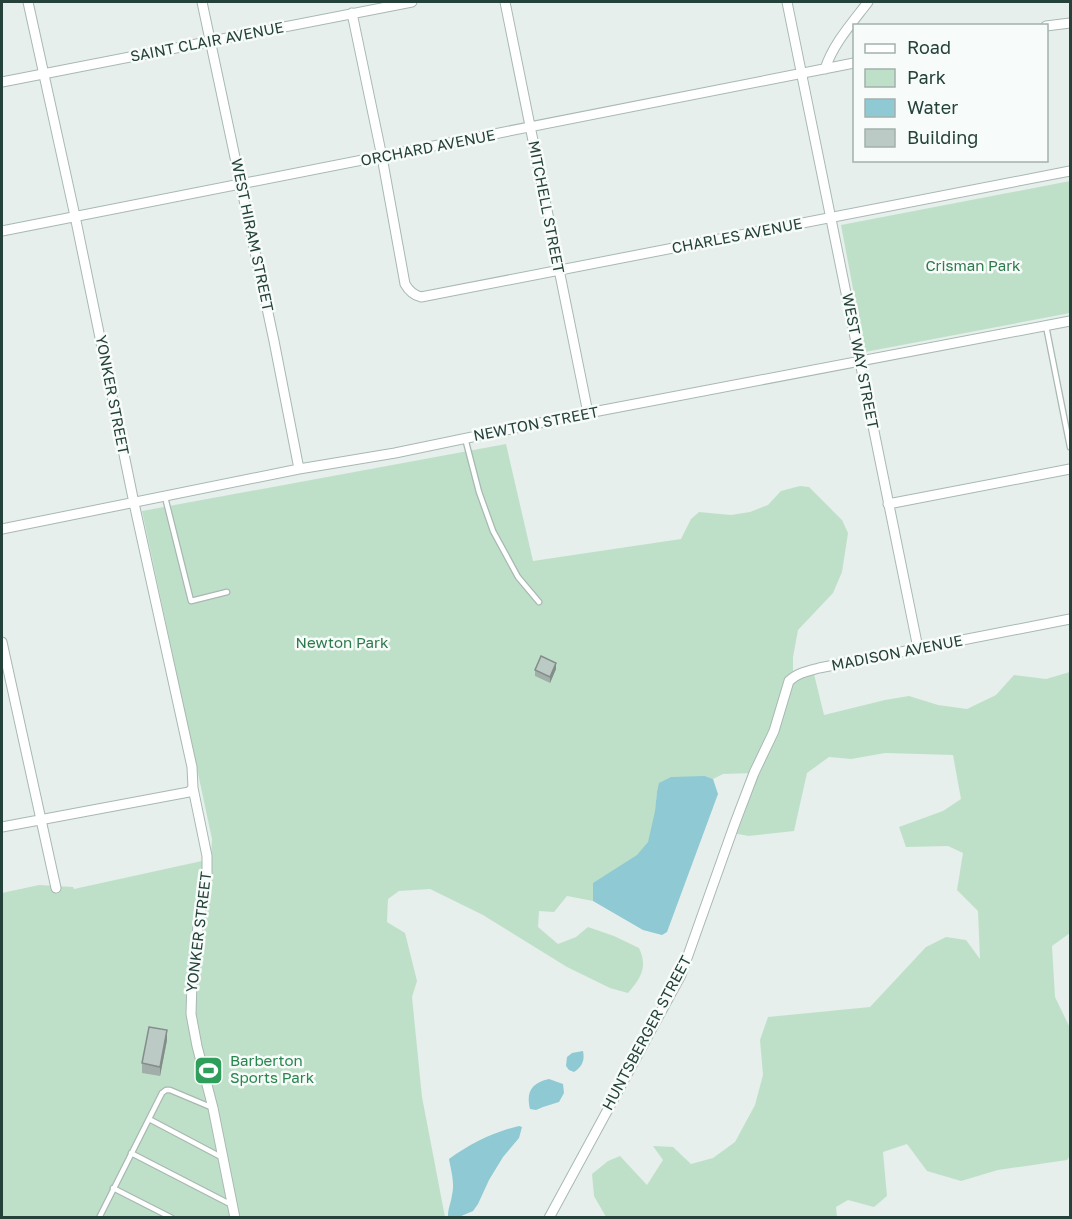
<svg xmlns="http://www.w3.org/2000/svg" width="1072" height="1219" viewBox="0 0 1072 1219" font-family="'Golos Text',sans-serif">
<style>
.green{fill:#bfe0c8}
.water{fill:#8ec9d4}
.lines{fill:none;stroke-linecap:round;stroke-linejoin:round}
.lane-casing{stroke:#a8b8b2;stroke-width:7}
.street-casing{stroke:#a8b8b2;stroke-width:11}
.lane{stroke:#fff;stroke-width:4.5}
.street{stroke:#fff;stroke-width:9}
.wall{fill:#a1aea9}
.shaded-wall{fill:#838d89}
.building{fill:#bbcac4;stroke:#838d89;stroke-width:1.5}
.labels{text-anchor:middle;stroke-width:5;stroke-linejoin:round;paint-order:stroke}
.street-label{font-size:15px;fill:#24423a;stroke:#f7fbf9}
.park-label{font-size:15px;fill:#2d7a4b;stroke:#f7fbf9}
.leisure-label{font-size:15px;fill:#27864d;stroke:#f7fbf9;text-anchor:start}
</style>
<rect width="100%" height="100%" fill="#e6efeb"/>
<path class="green" d="M1070 181V313L865 352 841 225Z
M506 444 533 561 681 539 691 519 699 512 731 515 750 512 768 505 781 491 800 486 809 487 842 520 848 533 842 572 833 593 798 630 793 657V677L813 670 824 715 885 700 909 696 938 705 967 709 996 695 1014 675 1046 679 1070 672V933L1052 946 1055 997 1070 1028V1156L1067 1160 998 1170 961 1181 927 1171 907 1144 883 1152 887 1196 874 1207 848 1200 836 1207 837 1217H606L594 1196 592 1174 608 1161 620 1156 647 1185 663 1160 653 1146 673 1147 691 1164 713 1158 735 1142 755 1105 763 1075 760 1040 768 1017 870 1007 926 947 946 937 966 940 980 959 978 911 957 890 963 853 948 846 906 847 899 827 943 811 961 799 953 755 885 753 851 759 829 757 807 773 794 831 749 836 732 833 754 773 723 774 713 779 705 776 657 792C656 805 654 833 647 844 636 862 611 872 594 883L593 901 567 896 554 912 539 911 538 927 558 944 576 937 588 927 614 936 639 948C648 967 641 978 628 993L610 988 567 967 483 915 430 889 399 891 388 899 387 922 405 933 417 981 412 997 422 1097 445 1217H2V893L39 885 73 887 74 889 211 859 212 839 142 511Z"/>
<path class="water" d="M705 776 713 779 718 794 667 932 662 935 643 930 593 901V883L637 855 648 842 655 811 657 792 659 783 671 777Z
M583 1051C585 1060 582 1067 574 1072L569 1070 566 1066 567 1057 572 1053Z
M549 1079 563 1084 564 1093 559 1102 543 1107 536 1110 530 1109C526 1092 531 1083 549 1079Z
M519 1126 522 1127 519 1138 503 1157 489 1180 478 1204 473 1211 459 1217 448 1216C448 1208 451 1203 452 1195 455 1184 451 1170 449 1159 470 1144 493 1132 519 1126Z"/>
<g class="lines">
<defs>
<path id="lane" d="M1046 326 1070 447
M465 438 479 492 493 531 518 577 539 602
M165 497 191 601 227 592
M149 1119 223 1158
M131 1153 230 1204
M113 1188 172 1218
M99 1218 162 1093 166 1090H170L213 1108"/>
<path id="street" d="M202 2 274 341 299 469
M505 2 588 413
M787 2 918 648
M352 13 382 157 405 284C409 291 413 295 421 297L1070 171
M1046 26 1070 23
M825 69C833 44 852 23 868 2
M2 82 412 2
M2 231 854 63
M888 504 1070 469
M2 529 299 469 395 453 588 413 1070 321
M2 642 56 888
M193 788 207 856V879L199 917 192 981 191 1014 197 1046 213 1108 235 1218
M2 827 189 792 193 788 192 767 134 503 75 216 28 2
M549 1218 681 975 735 823 754 773 774 731 789 681C797 673 808 671 819 668L1070 619"/>
</defs>
<use href="#lane" class="lane-casing"/>
<use href="#street" class="street-casing"/>
<use href="#lane" class="lane"/>
<use href="#street" class="street"/>
</g>
<path class="wall" d="M556 669 550 683 535 676V670Z
M167 1040 160 1076 142 1073V1063Z"/>
<path class="shaded-wall" d="M556 663V669L550 683V677Z
M167 1030V1040L160 1076V1067Z"/>
<path class="building" d="M541 656 556 663 550 677 535 670Z
M149 1027 167 1030 160 1067 142 1063Z"/>
<defs>
<symbol id="stadium-square" viewBox="-11 -11 22 22"><rect x="-9" y="-9" width="18" height="18" rx="4" fill="#2e9e5b" stroke="#f7fbf9"/><path d="M0-5a6.5 5 0 1 0 0 10a6.5 5 0 1 0 0-10ZM-3.5-1.8h7v3.6h-7Z" fill="#fff"/></symbol>
</defs>
<g fill-rule="evenodd">
<use href="#stadium-square" x="192" y="1054" width="33" height="33"/>
</g>
<g class="labels">
<g class="street-label">
<text transform="translate(207 42) rotate(-11)" y="5">SAINT CLAIR AVENUE</text>
<text transform="translate(428 148) rotate(-11)" y="5">ORCHARD AVENUE</text>
<text transform="translate(546 207) rotate(79)" y="5">MITCHELL STREET</text>
<text transform="translate(252 235) rotate(78)" y="5">WEST HIRAM STREET</text>
<text transform="translate(737 236) rotate(-11)" y="5">CHARLES AVENUE</text>
<text transform="translate(860 361) rotate(79)" y="5">WEST WAY STREET</text>
<text transform="translate(112 395) rotate(79)" y="5">YONKER STREET</text>
<text transform="translate(536 424) rotate(-11)" y="5">NEWTON STREET</text>
<text transform="translate(897 653) rotate(-11)" y="5">MADISON AVENUE</text>
<text transform="translate(199 932) rotate(-83)" y="5">YONKER STREET</text>
<text transform="translate(647 1033) rotate(-62)" y="5">HUNTSBERGER STREET</text>
</g>
<g class="park-label">
<text x="973" y="271">Crisman Park</text>
<text x="342" y="648">Newton Park</text>
</g>
<g class="leisure-label">
<text x="230" y="1066">Barberton<tspan x="230" dy="17">Sports Park</tspan></text>
</g>
</g>
<rect width="1072" height="1219" fill="none" stroke="#24423a" stroke-width="6"/>
<rect x="853" y="24" width="195" height="138" fill="#f7fbf9" stroke="#a3b1ad" stroke-width="1.5"/>
<rect x="865" y="44" width="30" height="9" fill="#ffffff" stroke="#a3b1ad" stroke-width="1.5"/>
<text x="907" y="54" font-size="18" fill="#24423a">Road</text>
<rect x="865" y="69" width="30" height="18" fill="#bfe0c8" stroke="#a3b1ad" stroke-width="1.5"/>
<text x="907" y="84" font-size="18" fill="#24423a">Park</text>
<rect x="865" y="99" width="30" height="18" fill="#8ec9d4" stroke="#a3b1ad" stroke-width="1.5"/>
<text x="907" y="114" font-size="18" fill="#24423a">Water</text>
<rect x="865" y="129" width="30" height="18" fill="#bbcac4" stroke="#a3b1ad" stroke-width="1.5"/>
<text x="907" y="144" font-size="18" fill="#24423a">Building</text>
</svg>
